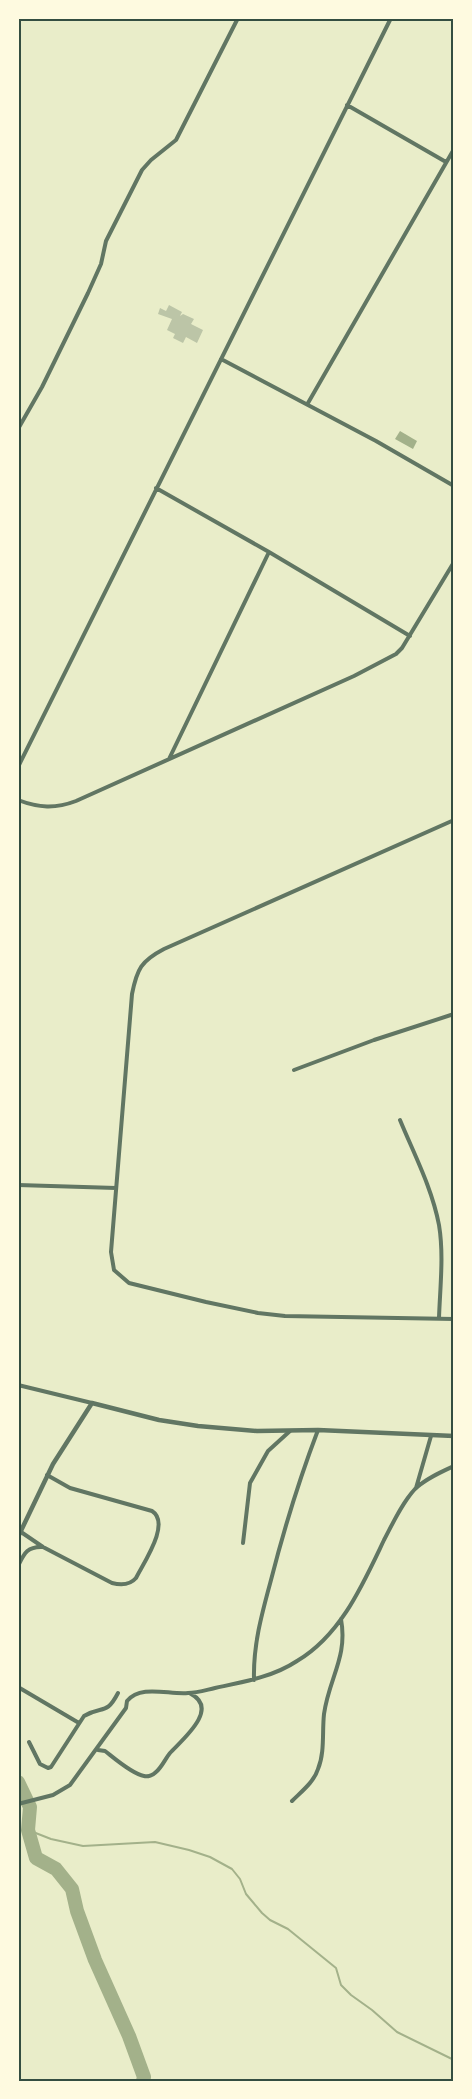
<svg xmlns="http://www.w3.org/2000/svg" width="472" height="2099" viewBox="0 0 472 2099" font-family="Helvetica,sans-serif">
<style>
.water{fill:#a3b18a}
.lines{fill:none;stroke-linecap:round;stroke-linejoin:round}
.stream{stroke:#a3b18a;stroke-width:2}
.river{stroke:#a3b18a;stroke-width:14}
.building{fill:#bcc5a7}
.minor{stroke:#617663;stroke-width:4}
.tertiary{stroke:#617663;stroke-width:4.5}
.neatline{fill:none;stroke:#344e41;stroke-width:2}
</style>
<rect width="100%" height="100%" fill="#e9edc9"/>
<path class="water" d="M400 431 417 441 413 449 395 439Z"/>
<g class="lines">
<path class="stream" d="M28 1830 51 1839 83 1846 155 1842 189 1850 210 1857 232 1869 240 1879 246 1894 262 1913 270 1920 288 1929 336 1968 341 1985 351 1995 372 2010 397 2032 454 2060"/>
<path class="river" d="M18 1782 30 1807 28 1830 36 1858 56 1869 72 1889 77 1911 95 1960 129 2036 144 2077 143 2081"/>
</g>
<path class="building" d="M169 305 182 312 180 316 183 314 194 319 191 324 203 330 197 343 186 337 183 343 173 338 175 334 167 330 172 319 158 314 160 308 166 311Z"/>
<g class="lines">
<path class="minor" d="M347 105 446 162
M221 359 376 441 454 486
M308 403 454 149
M18 429 42 387 88 293 101 264 106 241 142 170 151 160 176 140 238 18
M156 488 269 552 410 636
M169 759 269 552
M18 767 391 18
M18 800C39 808 55 809 76 801L354 676 396 654 402 648 454 562
M454 820 164 949C141 961 137 969 132 994L111 1252 114 1270 129 1283 206 1302 258 1313 285 1316 454 1319
M294 1070 374 1040 454 1014
M400 1120C414 1154 432 1188 439 1225 444 1255 440 1288 439 1318
M18 1185 116 1188
M18 1385 92 1403
M416 1488 431 1436
M21 1532 43 1547 112 1583C120 1585 130 1585 136 1578 144 1562 171 1523 152 1511L70 1488 47 1475
M243 1543 250 1483 268 1451 290 1431
M18 1566C24 1554 27 1546 43 1547
M254 1680C253 1645 262 1613 271 1580 284 1529 299 1480 318 1430
M18 1687 79 1723
M29 1742 40 1764 48 1768 51 1767 84 1716C103 1705 106 1716 118 1693
M98 1750 105 1751C114 1758 132 1774 144 1776 148 1777 153 1775 156 1772 162 1767 165 1759 170 1753 182 1740 220 1709 191 1694
M292 1801C301 1792 314 1782 318 1769 325 1752 322 1732 324 1714 329 1678 348 1657 341 1619
M18 1804 53 1795 70 1785 126 1708 127 1701C141 1684 169 1695 188 1693 197 1693 206 1690 215 1688 243 1682 273 1677 297 1661 341 1635 363 1584 384 1540 393 1523 402 1503 415 1489 425 1479 441 1472 454 1466"/>
<path class="tertiary" d="M18 1537 53 1464 92 1403 159 1420 198 1426 257 1431 318 1430 454 1436"/>
</g>
<rect width="472" height="2099" fill="none" stroke="#fefae0" stroke-width="39"/>
<rect x="20" y="20" width="432" height="2060" class="neatline"/>
</svg>
